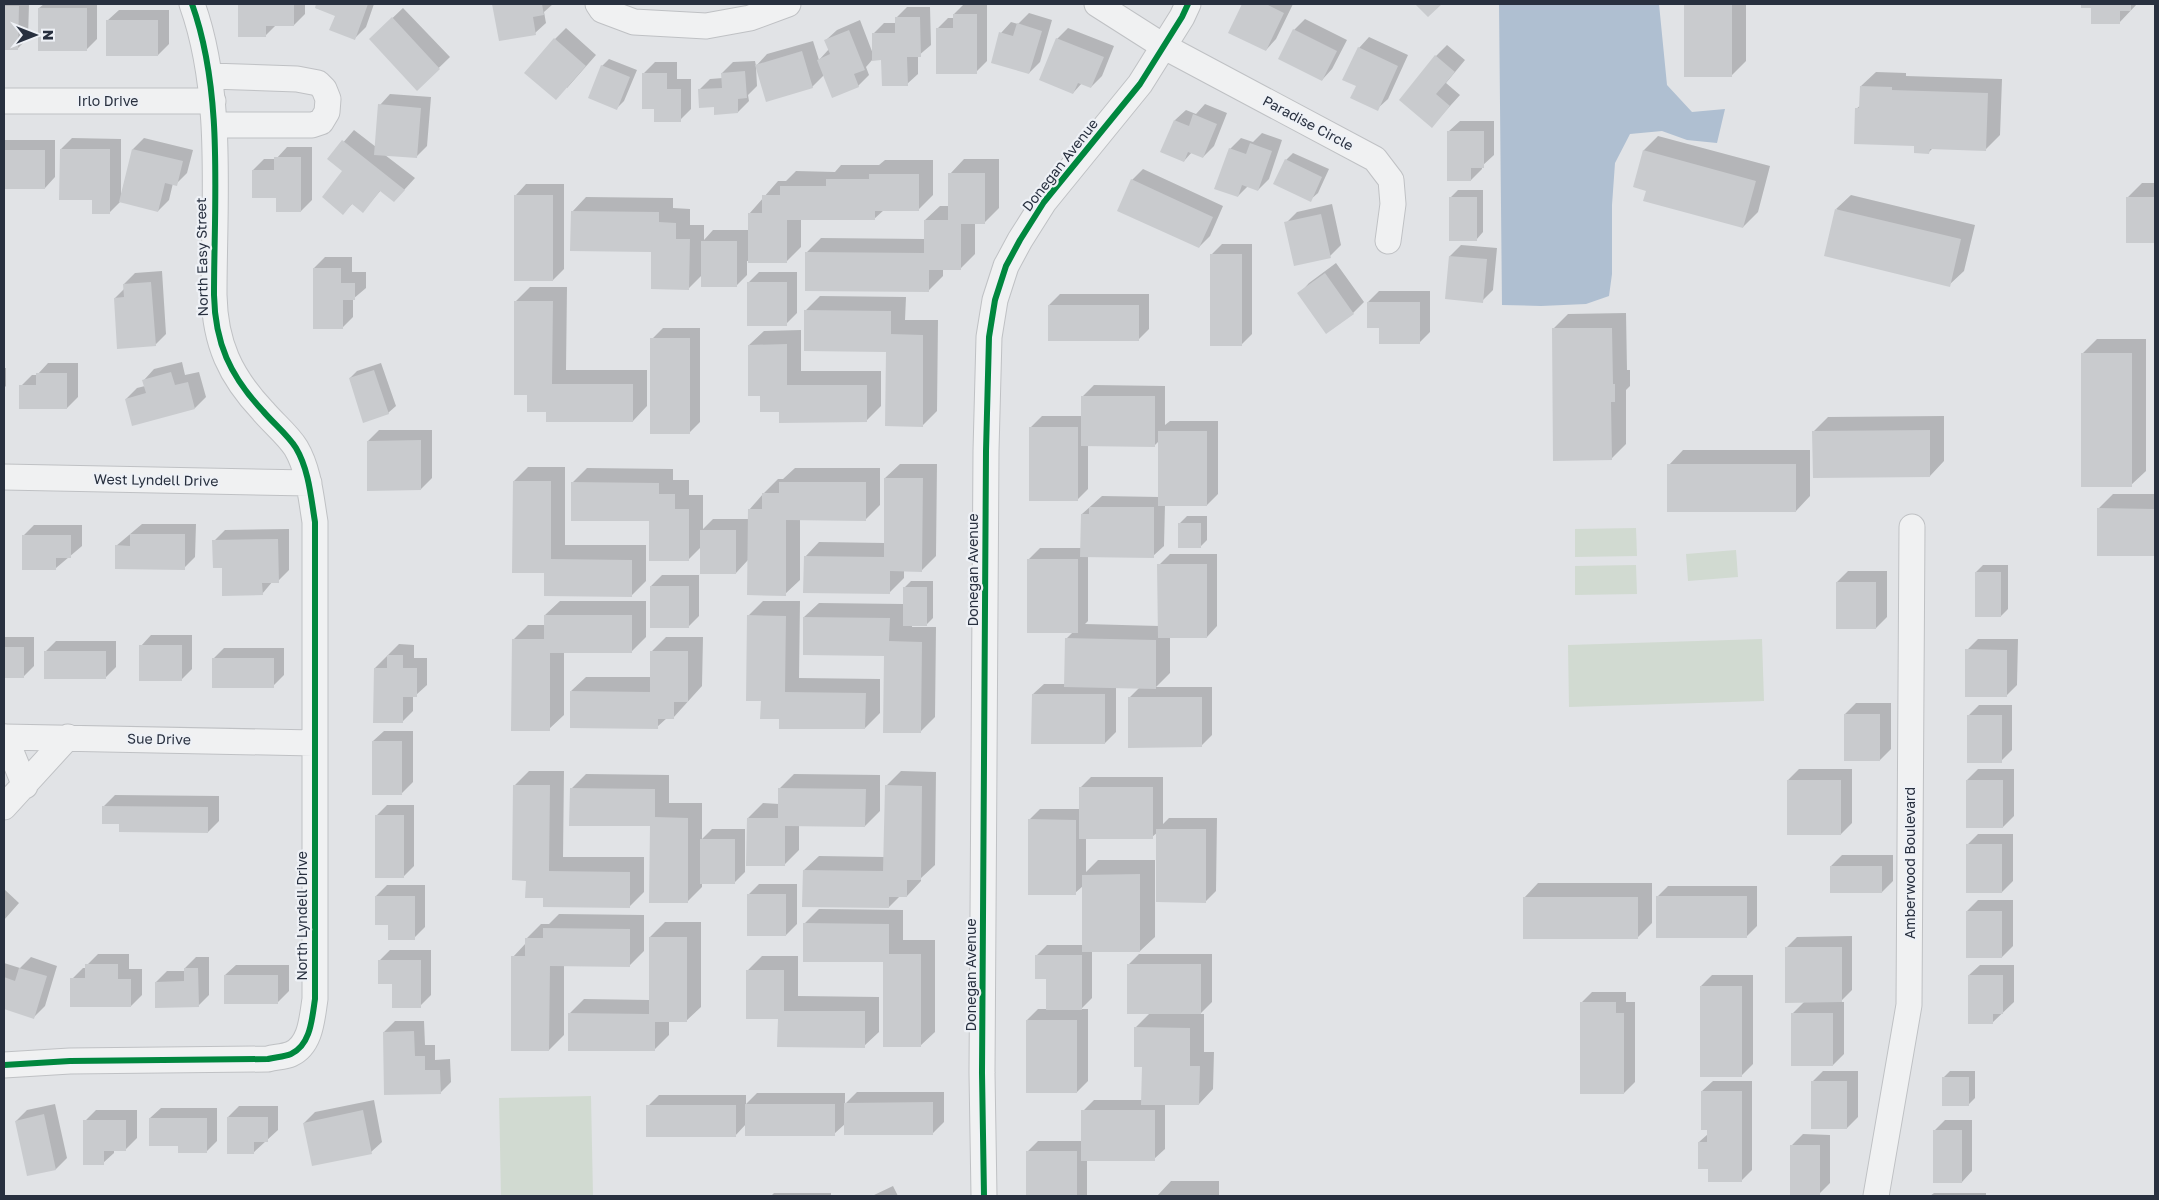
<svg xmlns="http://www.w3.org/2000/svg" width="2159" height="1200" viewBox="0 0 2159 1200" font-family="'Golos Text',sans-serif">
<style>
.green{fill:#d1dad1}
.water{fill:#afbfd1}
.shadow{fill:#0003}
.building{fill:#c9cbce}
.lines{fill:none;stroke-linecap:round;stroke-linejoin:round}
.minor-casing{stroke:#bfc1c4;stroke-width:27}
.minor{stroke:#f0f1f2;stroke-width:25}
.cycleway-casing{stroke:#eef1f6;stroke-width:9}
.cycleway{stroke:#00873e;stroke-width:6}
.labels{text-anchor:middle;stroke-width:4.5;stroke-linejoin:round;paint-order:stroke}
.street-label{font-size:14px;fill:#28303f;stroke:#eef1f6}
</style>
<rect width="100%" height="100%" fill="#e1e3e6"/>
<path class="green" d="M1636 528 1637 556 1575 557V529Z
M1736 550 1738 577 1688 581 1686 554Z
M1636 565 1637 594 1575 595V566Z
M1762 639 1764 701 1569 707 1568 645Z
M591 1096 593 1196H501L499 1098Z"/>
<path class="water" d="M1499 4H1659L1667 85 1692 112 1725 109 1717 143 1687 140 1662 131 1630 134 1615 163 1612 205V274L1609 296 1586 304 1541 306 1502 305Z"/>
<path class="shadow" d="M4 4H29L28 38 17 49 4 48Z
M44 4H97V39L86 50 39 8Z
M240 4H305V14L294 25H276L265 36H240Z
M318 4H374L366 27 355 38 337 15 316 8Z
M494 4H553L544 12 546 23 535 33 500 40Z
M964 4H987V61L976 72 937 29 948 18H954V14Z
M1243 4H1293L1276 39 1266 50 1230 33Z
M1685 4H1746V61L1731 76H1685Z
M2082 4H2137L2119 23 2092 7H2082Z
M907 7H930L931 45 918 56V74L907 84 883 59H873L866 67 869 75 858 86 824 75 812 87 756 67 757 86 748 95 749 101 738 112 715 105 699 90 710 79 723 78 722 73 733 62 755 61 756 66 767 54 813 41 819 60 829 49 826 40 837 30 860 20 873 54V34L884 23H897L896 18Z
M403 8 450 57 417 89 381 29Z
M119 10H169V44L158 55 108 20Z
M1029 13 1052 20 1040 62 1029 73 1001 33 1011 22 1018 24Z
M1305 19 1347 40 1332 69 1322 80 1294 30Z
M566 28 596 55 567 88 555 39Z
M1068 28 1114 46 1102 76 1091 87 1082 83 1073 93 1057 39Z
M1369 37 1408 55 1388 99 1377 109 1357 86 1359 48Z
M1447 45 1465 60 1446 83 1460 95 1432 126 1436 56Z
M609 59 637 70 624 101 617 108 602 66Z
M655 62H677V79H691V109L680 120 656 107 644 73Z
M1876 72 1906 73V76L2002 79 2000 135 1986 149 1933 148 1929 152 1856 109 1861 105V86Z
M390 94 431 97 427 146 416 157 385 155 415 178 394 201 381 190 363 211 353 203 343 213 344 171 329 159 354 130 376 147 380 105Z
M1205 104 1227 113 1214 146 1203 157 1192 152 1184 161 1175 120 1186 110 1196 114Z
M1460 121H1494V155L1482 166V169L1471 180 1449 131Z
M1262 133 1282 140 1269 179 1258 190 1248 186 1238 196 1230 149 1241 138 1253 142Z
M1658 136 1770 166 1758 212 1743 227 1647 190 1644 150Z
M72 138 121 139V196L133 149 144 138 193 150 187 173 176 184 173 183 169 200 158 211 121 201 109 213 93 199 61 149Z
M4 140H55V177L45 188H4Z
M287 147H312V200L301 211 253 170 264 159H276Z
M1293 153 1329 169 1318 193 1310 200 1286 160Z
M964 159H999V208L984 223H975V254L960 269H943V276L928 291 806 253 821 238 925 239V220L940 206H949L950 174Z
M885 160H933V195L918 210H884L874 219H801V247L786 262 747 261V275L736 286 702 275 689 288 652 251 572 212 586 197 673 198V208L690 209V225H704V240L713 230H749V214L778 181H786L796 171 835 172 841 165H879Z
M1143 169 1223 206 1210 236 1199 247 1132 180Z
M2142 183H2155V242H2127V198Z
M526 184H564V269L553 280 516 195Z
M1458 190H1483V232L1476 240 1451 197Z
M1851 195 1975 225 1964 271 1949 285 1836 209Z
M1332 204 1341 245 1330 256 1286 223 1297 212Z
M1222 244H1252V334L1241 345 1211 255Z
M1461 245 1497 248 1493 290 1482 301 1447 298 1450 256Z
M325 257H352V272H366V288L353 299V317L342 328 314 268Z
M4 260 5 285 4 287Z
M1336 263 1364 302 1353 313 1299 294 1309 283Z
M162 271 166 334 155 345 115 298 124 289V284L135 273Z
M759 272H797V313L786 324 748 283Z
M530 287H567L566 370H647V406L633 421 547 411 529 394 516 301Z
M1379 291H1430V332L1419 343 1380 327 1368 302Z
M1060 294H1149V329L1138 340 1049 305Z
M820 296 906 297 905 320H938L937 411 922 426 887 351 805 311Z
M1626 313 1627 370H1630V386L1626 390V444L1611 459 1554 328 1568 314Z
M663 328H700V422L689 433 652 339Z
M801 330V371H881V406L866 421 780 411 762 395 749 345 764 331Z
M2097 339H2146V471L2131 485 2082 354Z
M182 362 185 375 199 372 206 397 195 408 126 399 137 388 145 386 144 380 154 369Z
M48 363H78V397L67 408 21 386 32 375H37Z
M381 363 396 406 388 413 350 378 357 371Z
M4 368H6V386L4 388Z
M1094 385 1165 386V425L1170 421H1218V494L1207 505H1165L1164 546 1153 556H1088V621L1085 624 1159 626V565L1170 554H1217V626L1207 637H1170V673L1156 687H1212V735L1201 746 1129 698 1140 687H1116V732L1105 743 1033 694 1044 684H1066V639L1073 632 1029 559 1040 548H1082V514L1102 496 1159 497V441L1155 445H1088V489L1077 500 1031 427 1042 416H1083V396Z
M1944 416V461L1930 476 1814 431 1828 417Z
M379 430H432V478L421 489 368 441Z
M1683 450H1810V496L1796 511 1669 465Z
M900 464H937L936 556 922 570H904V578L889 593 805 557 819 542 885 543V478Z
M528 467H565V545H646V581L632 595 545 572 514 481Z
M587 468 673 469V480H689V495H703V529L713 519H749V510L763 494 778 479H783L795 468H880V505L866 519H800V580L785 594 748 560 736 573 702 546 688 560 651 520 572 483Z
M2113 494H2155V555L2098 554V509Z
M1187 516H1207V540L1200 547 1180 523Z
M142 524H196L195 557 184 568 116 546Z
M34 525H82V546L56 568 23 536Z
M289 529V570L278 581H273L262 594 223 567 214 541 225 530Z
M1983 565H2008V609L2001 616 1976 572Z
M1848 571H1887V617L1876 628 1837 582Z
M662 575H699V616L688 627 651 586Z
M911 581H933V618L926 625H912V627H936L935 717 920 732 886 655 804 617 819 603 904 604V588Z
M560 601H646V637L631 652H564V715L549 729 513 640 528 625H545V615Z
M763 601H800L799 678 880 679V713L865 728 781 718 762 700 748 616Z
M151 635H192V669L181 680 141 646Z
M4 637H34V666L23 677H4Z
M666 637H703L702 686 673 718H667L657 727 571 691 586 677H651V652Z
M1978 639H2018L2017 685 2006 696 1967 650Z
M56 641H116V667L105 678 45 652Z
M399 644 414 645V658H427V685L416 695H413V711L402 722 375 668Z
M224 648H284V675L273 686 213 659Z
M1856 703H1891V749L1880 760 1845 714Z
M1979 705H2012V750L2001 761 1968 716Z
M384 731H413V782L402 793 373 741Z
M1799 769H1852V823L1841 834 1788 780Z
M1978 769H2014V816L2003 827 1967 780Z
M529 771H564L563 857H644V892L629 907 544 897 527 879 514 786Z
M901 771 936 772 935 865 921 878V881L907 896H900L889 907 804 870 819 856 885 857 886 786Z
M586 774 669 775V803H702V839L712 829H745V872L734 883H702V887L687 902 651 825 571 789Z
M794 774 880 775V811L865 826 799 825V850L784 865 748 818 763 803 779 804V789Z
M1091 777H1163V824L1169 818H1217L1216 891 1205 902 1158 832 1152 837 1086 838V872L1098 860H1155V937L1140 951H1092V998L1081 1009H1088V1081L1077 1092 1027 1020 1038 1009H1048V978L1036 956 1047 945H1083V886L1075 893 1029 820 1040 809H1080V788Z
M115 795 219 796V821L208 832 120 822 104 806Z
M387 805H414V866L403 877 376 816Z
M1978 834H2013V881L2002 892 1967 845Z
M1842 855H1893V881L1882 892 1831 866Z
M1538 883H1652V923L1637 938 1524 898Z
M759 884H797V924L786 935 748 895Z
M387 885H425V927L414 938 390 924 376 896Z
M1668 886H1757V926L1746 937 1657 897Z
M4 889 19 903 4 920Z
M1978 900H2013V946L2002 957 1967 911Z
M819 909 903 910V940H935V1032L920 1046 885 961 804 924Z
M559 914 644 915V951L630 965H564V1035L549 1050 513 957 526 943V939L541 924H549Z
M665 922H701V1007L686 1021H669V1035L654 1050 569 1014 584 999 650 1000V937Z
M1852 936V990L1840 1002H1844V1054L1833 1065 1793 1013 1805 1001 1786 948 1797 937Z
M390 950H431V995L420 1006 394 983 379 961Z
M98 954H129V969H142V995L131 1006 72 979 83 968H87V965Z
M1139 954H1212V1002L1200 1014H1204V1052H1214L1213 1089 1199 1104H1165V1149L1154 1159H1087V1196H1027V1152L1038 1141H1083V1111L1094 1100H1143V1066L1135 1028 1150 1013 1128 965Z
M762 956H798V996L879 997V1032L864 1046 779 1018 747 971Z
M31 957 57 966 45 1006 34 1017 4 1008V963L20 968Z
M196 957H209V995L198 1006 156 982 167 971H185V968Z
M236 965H289V991L278 1002 225 975Z
M1980 965H2014V1002L1992 1023 1969 975Z
M1712 975H1753V1064L1742 1075 1701 986Z
M1592 992H1626V1002H1635V1082L1624 1093 1582 1002Z
M395 1021H424L425 1045H435V1060L450 1059 451 1082 440 1093 384 1032Z
M1823 1071H1858V1117L1847 1128 1812 1082Z
M1950 1071H1975V1098L1968 1105 1943 1078Z
M1713 1081H1752V1170L1741 1181 1710 1168 1699 1142 1708 1134 1702 1091Z
M857 1092H944V1122L933 1133 846 1123 834 1134 746 1124 735 1136 648 1106 659 1095H746V1104L757 1093H845V1104Z
M374 1100 382 1142 371 1152 304 1123 315 1112Z
M55 1104 67 1158 56 1169 28 1175 16 1121 27 1110Z
M239 1106H278V1130L253 1153 228 1117Z
M161 1108H217V1141L206 1152 150 1118Z
M96 1110H137V1138L126 1149H114V1153L103 1163 85 1121Z
M1945 1120H1972V1171L1962 1182 1934 1131Z
M1803 1134 1830 1135V1183L1819 1194 1792 1145Z
M1171 1181H1219V1196H1157Z
M893 1186 898 1196H872Z
M774 1193H831V1196H771Z
M1934 1193H1986V1196H1930Z
M626 1195H713V1196H624Z"/>
<path class="building" d="M238 4H294V26H266V37H238Z
M316 4H368L355 40 329 30 335 16 315 8Z
M492 4H542L544 15 533 17 536 35 499 41Z
M1242 4H1266L1284 13 1266 51 1228 33Z
M1415 4H1442L1428 17Z
M1684 4H1732V77H1684Z
M2081 4H2131V11H2120V24H2091V8H2081Z
M4 6H19L18 50H4Z
M38 8H87V51H38Z
M953 14H977V74H936V28H953Z
M392 17 440 69 417 91 369 39Z
M895 17H920L921 57H907L908 86H882L881 60 872 61V33H895Z
M106 20H158V56H106Z
M1017 23 1042 31 1029 74 991 63 999 32 1013 36Z
M1293 29 1337 51 1322 81 1278 59Z
M849 30 865 70 854 74 859 87 832 98 817 60 830 54 824 40Z
M554 38 586 66 556 100 524 73Z
M1056 38 1104 57 1091 88 1078 83 1073 94 1039 80Z
M1358 47 1398 66 1378 111 1350 98 1356 86 1342 80Z
M802 51 813 88 766 102 755 65Z
M1435 55 1455 72 1436 94 1450 106 1432 128 1399 100Z
M601 65 630 77 617 110 588 98Z
M745 71 747 98 738 99V113L714 115V107L699 108 698 89 722 88 721 73Z
M642 73H667V89H681V122H654V109H642Z
M1860 86 1892 87V90L1988 93 1986 151 1930 149 1929 154 1914 153V146L1854 144 1855 108H1859Z
M378 104 421 108 417 158 374 155Z
M1193 114 1217 124 1203 158 1188 152 1184 162 1160 152 1174 120 1189 126Z
M1447 131H1484V168H1471V181H1447Z
M342 140 405 190 394 202 380 191 363 213 352 204 343 215 322 197 342 171 327 159Z
M1250 143 1272 151 1258 191 1242 185 1238 197 1214 189 1229 148 1246 154Z
M60 149H110V214H92V200H59Z
M132 149 183 161 177 186 165 183 158 212 119 202Z
M4 150H45V189H4Z
M1643 150 1756 181 1743 228 1643 201 1646 191 1633 187Z
M274 157H301V212H276V198H252V170H274Z
M1285 159 1322 177 1311 202 1273 184Z
M948 173H985V224H961V270H929V292L805 291V252L924 253V220H948Z
M869 174H919V211H875V220H787V263H748V213H762V195H780V186H826V179H869Z
M1131 179 1213 217 1199 248 1117 211Z
M514 195H553V281H514Z
M1449 197H1477V241H1449Z
M2126 197H2155V243H2126Z
M1835 209 1961 239 1950 287 1824 256Z
M571 211 659 212V222L676 223V239H690L689 290 651 289V252L570 251Z
M1321 214 1331 258 1294 266 1284 222Z
M701 241H737V287H701Z
M1210 254H1242V346H1210Z
M1449 256 1487 259 1483 303 1445 299Z
M313 268H341V283H355V300H343V329H313Z
M1325 273 1354 314 1326 334 1297 293Z
M151 282 156 346 117 349 114 298 124 297 123 284Z
M747 282H787V326H747Z
M514 301H553L552 384H633V422H546V412H527V395H514Z
M1367 302H1420V344H1379V328H1367Z
M1048 305H1139V341H1048Z
M804 310 891 311V334L923 335V427L885 426 886 352 804 351Z
M1552 328H1612L1613 384H1615V402H1611L1612 460 1553 461Z
M650 338H690V434H650Z
M787 344V385H867V422L779 423V412H760V396H748V345Z
M2081 353H2132V487H2081Z
M374 370 389 414 363 423 349 378Z
M171 372 175 385 188 382 195 409 132 426 125 399 146 393 142 380Z
M36 373H67V409H19V385H36Z
M1081 396H1155V447L1081 446Z
M1029 427H1078V501H1029Z
M1930 430V477L1813 478 1812 431Z
M1158 431H1207V506H1158Z
M421 440V490L367 491V441Z
M1667 464H1796V512H1667Z
M884 478H923L922 572 890 571V594L803 593 804 556 884 557Z
M513 481H551V559L632 560V597L544 596V573H512Z
M571 482 659 483V494H675V509H689V561H649V521H571Z
M779 482H866V521L786 520V596L747 595 748 509H762V493H779Z
M1089 507H1154V558L1080 557 1081 514H1089Z
M2097 508 2155 509V556H2097Z
M1178 523H1201V548H1178Z
M700 530H736V574H700Z
M130 534H185V570L115 569V545L130 546Z
M22 535H71V558H56V570H22Z
M278 539 279 583H262L263 595 222 596V568H213L212 540Z
M1027 559H1078V633H1027Z
M1157 564H1207V638H1158Z
M1975 572H2001V617H1975Z
M1836 582H1876V629H1836Z
M650 586H689V628H650Z
M903 587H927V626H903Z
M544 615H632V653H550V731H511L512 639H544Z
M747 615 786 616 785 692 866 693 865 729H779V719H760L761 701H746Z
M803 617 890 618 889 641 922 642 921 733H883L884 656 803 655Z
M1065 638 1156 640V689L1064 687Z
M139 645H182V681H139Z
M4 647H24V678H4Z
M1965 649 2007 650V697H1965Z
M44 651H106V679H44Z
M650 651H688V702H674V719H658V729L570 728V691L650 692Z
M387 655H403V668H417V697H403V723H373L374 668H387Z
M212 658H274V688H212Z
M1032 694H1105V744H1031Z
M1128 697H1202V747L1128 748Z
M1844 714H1880V761H1844Z
M1967 715H2002V763H1967Z
M372 741H402V795H372Z
M1787 780H1841V835H1787Z
M1966 780H2003V828H1966Z
M513 785H550L549 871 630 872V908L543 907V898H525L526 881 512 880Z
M885 785 922 786 921 880H907V897H889V908L802 907 803 870 883 871Z
M1079 787H1153V839H1079Z
M570 788 655 789V817L688 818V903H649L650 826H569Z
M778 788 866 789 865 827 785 826V866H746L747 818H778Z
M102 806 208 807V833L119 832V824H102Z
M375 815H404V878H375Z
M1028 819 1076 820V895H1028Z
M1156 829H1206V903L1156 902Z
M700 839H735V884H700Z
M1966 844H2002V893H1966Z
M1830 866H1882V893H1830Z
M1140 874V952H1082V875Z
M747 894H786V936H747Z
M375 896H415V940H388V925H375Z
M1656 896H1747V938H1656Z
M1523 897H1638V939H1523Z
M1966 911H2002V958H1966Z
M803 923 889 924V954H921V1047H883V962H803Z
M543 928 630 929V967L550 966 549 1051H511V956H525V938H543Z
M649 937H687V1022H655V1051H568V1013L649 1014Z
M1785 947H1842V1002L1785 1003Z
M1035 955H1082V1010H1046V979H1035Z
M378 960H421V1008H392V984H378Z
M85 964H118V979H131V1007H70V978H85Z
M1127 964H1201V1014H1127Z
M19 968 47 976 34 1019 4 1009V977L15 981Z
M184 968H198L199 1007 155 1008V982L184 981Z
M746 970H784V1011H865V1048L777 1047 778 1019H746Z
M224 975H278V1004H224Z
M1968 975H2003V1014H1993V1024H1968Z
M1700 986H1742V1077H1700Z
M1580 1002H1616V1013H1624V1094H1580Z
M1791 1013H1833V1066H1791Z
M1026 1020H1077V1093H1026Z
M1134 1027 1190 1028V1066H1200L1199 1105H1141L1142 1067H1134Z
M414 1031 415 1056H425V1070H440L441 1094 384 1095 383 1032Z
M1942 1077H1969V1106H1942Z
M1811 1081H1847V1129H1811Z
M1701 1091H1742V1182H1708V1169H1698V1142H1707V1130H1701Z
M933 1102V1135H844V1103Z
M745 1104H835V1136H745Z
M646 1105H736V1137H646Z
M363 1110 372 1154 312 1166 303 1123Z
M1081 1110H1155V1161H1081Z
M44 1114 56 1170 27 1176 15 1121Z
M227 1117H268V1142H254V1154H227Z
M149 1118H207V1153H178V1146H149Z
M83 1120H126V1151H104V1165H83Z
M1933 1130H1962V1183H1933Z
M1790 1145H1820V1195H1790Z
M1026 1151H1077V1196H1026Z"/>
<g class="lines">
<defs>
<path id="minor" d="M598 4 602 10 634 22 706 26 750 18 788 4
M1097 4 1163 46 1375 159 1391 180 1393 204 1388 241
M210 76 297 79 318 83 324 89 328 99 327 112 321 122 312 125H214
M4 101H213
M4 477 309 483
M4 737 314 743
M5 737 25 786
M4 807 68 737
M4 1065 70 1061 268 1059C275 1057 284 1057 291 1054 311 1045 312 1018 315 999V522C311 498 309 470 296 448 288 435 273 423 263 411 230 376 215 343 214 295 214 201 224 93 192 4
M984 1196 982 1073 986 451 989 337 995 300 1006 266 1020 240 1044 202 1140 84 1182 17 1188 4
M1876 1196 1909 1005 1912 527"/>
</defs>
<use href="#minor" class="minor-casing"/>
<use href="#minor" class="minor"/>
<defs>
<path id="cycleway" d="M4 1065 70 1061 268 1059C275 1057 284 1057 291 1054 311 1045 312 1018 315 999V522C311 498 309 470 296 448 288 435 273 423 263 411 230 376 215 343 214 295 214 201 224 93 192 4
M984 1196 982 1073 986 451 989 337 995 300 1006 266 1020 240 1044 202 1140 84 1182 17 1188 4"/>
</defs>
<use href="#cycleway" class="cycleway-casing"/>
<use href="#cycleway" class="cycleway"/>
</g>
<g class="labels">
<g class="street-label">
<text x="108" y="106">Irlo Drive</text>
<text transform="translate(1308 123) rotate(28)" y="5">Paradise Circle</text>
<text transform="translate(1060 165) rotate(-52)" y="5">Donegan Avenue</text>
<text transform="translate(202 257) rotate(-91)" y="5">North Easy Street</text>
<text transform="translate(156 480) rotate(1)" y="5">West Lyndell Drive</text>
<text transform="translate(973 570) rotate(-90)" y="5">Donegan Avenue</text>
<text transform="translate(159 739) rotate(1)" y="5">Sue Drive</text>
<text transform="translate(1910 863) rotate(-90)" y="5">Amberwood Boulevard</text>
<text transform="translate(302 916) rotate(-90)" y="5">North Lyndell Drive</text>
<text transform="translate(971 975) rotate(-90)" y="5">Donegan Avenue</text>
</g>
</g>
<rect width="2159" height="1200" fill="none" stroke="#28303f" stroke-width="10"/>
<g transform="translate(35 35) rotate(90)" stroke="#eef1f6" stroke-width="4" paint-order="stroke">
<path d="M0-4L9 19L0 12L-9 19Z" fill="#28303f"/>
<text y="-8" font-size="14" font-weight="bold" text-anchor="middle" fill="#28303f">N</text>
</g>
</svg>
